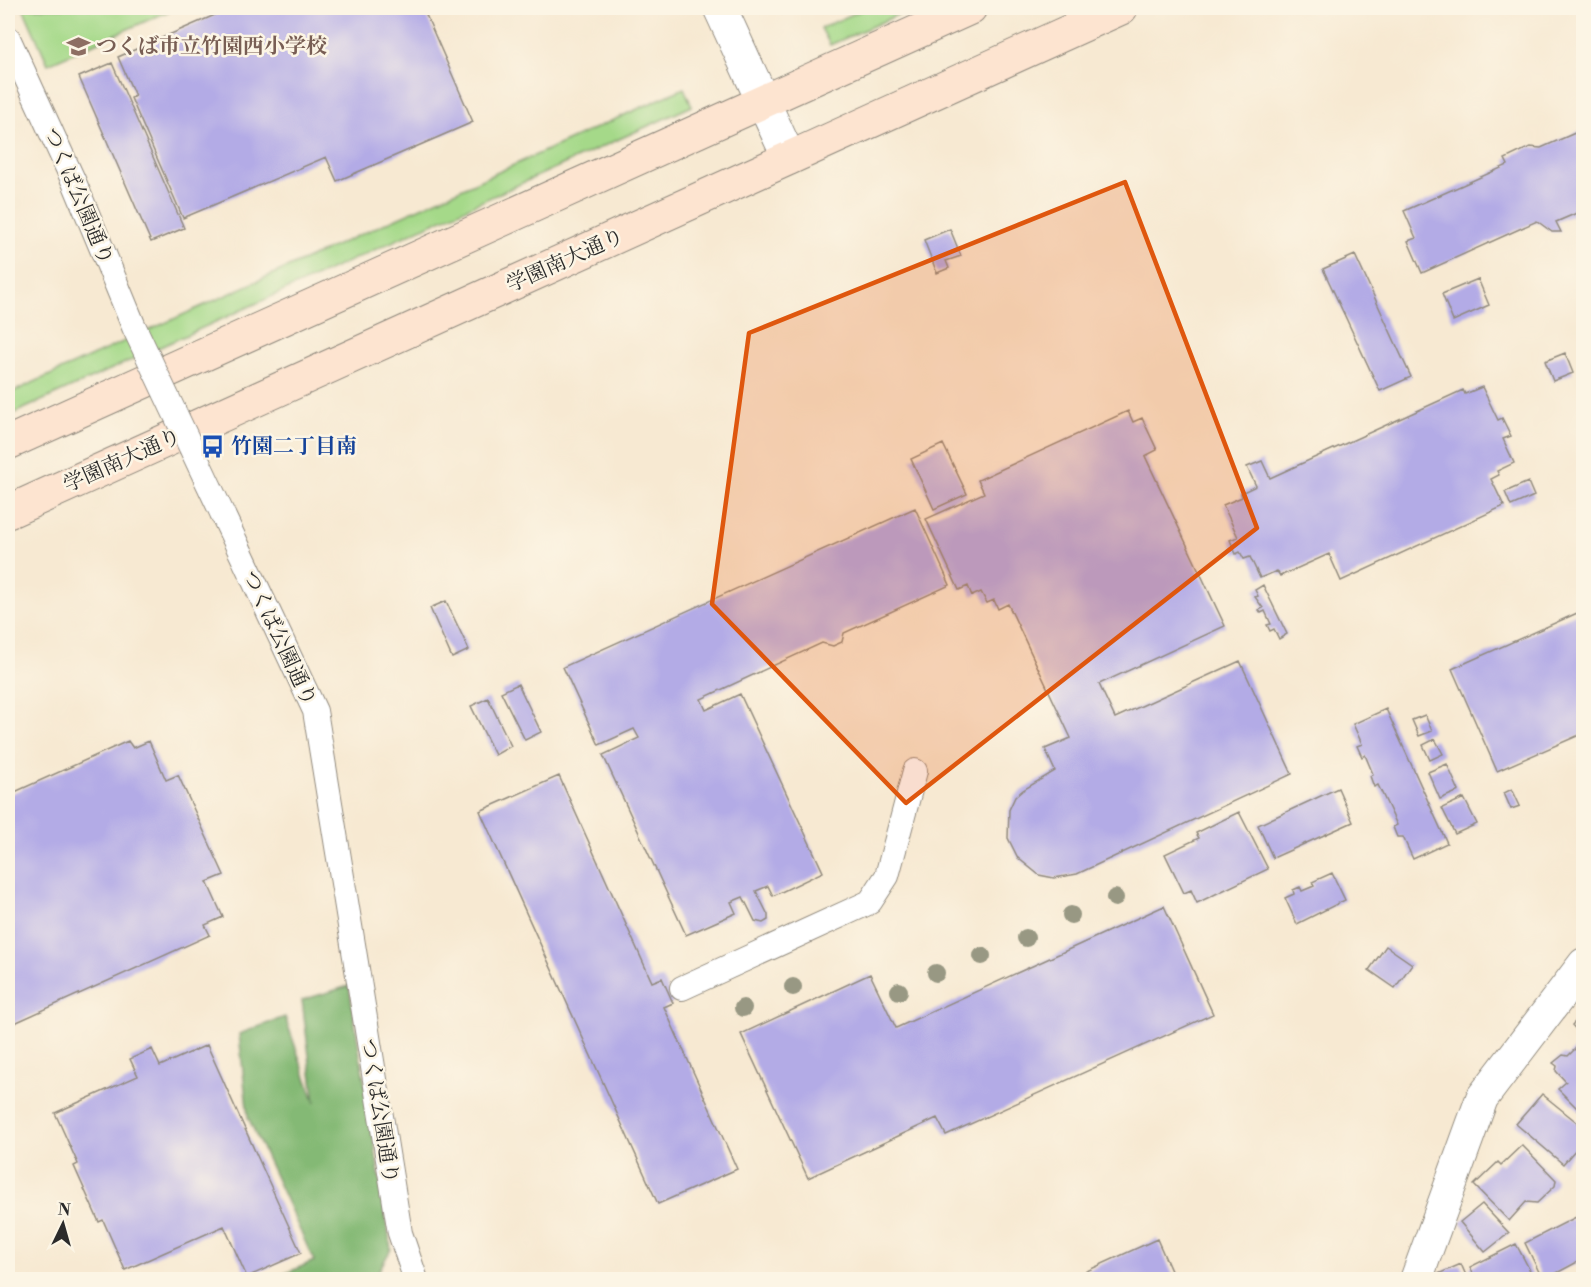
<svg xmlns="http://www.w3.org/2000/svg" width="1591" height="1287" viewBox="0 0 1591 1287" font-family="'Libre Bodoni','Noto Serif JP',serif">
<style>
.green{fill:#a5d989;stroke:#68825a;stroke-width:1.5}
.forest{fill:#84b975;stroke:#587250;stroke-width:1.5}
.building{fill:#b3abe6}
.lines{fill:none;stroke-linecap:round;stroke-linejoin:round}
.pedestrian-casing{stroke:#918a7e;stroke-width:26}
.minor-casing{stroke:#918a7e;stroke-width:34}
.tertiary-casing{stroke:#918a7e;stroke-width:35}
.secondary-casing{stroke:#918a7e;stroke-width:35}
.pedestrian{stroke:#fff;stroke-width:24}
.minor{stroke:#fff;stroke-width:32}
.tertiary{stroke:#fff;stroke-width:33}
.secondary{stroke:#fde4d0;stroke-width:33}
.pedestrian-bridge-casing{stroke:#918a7e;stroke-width:26;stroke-linecap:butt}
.pedestrian-bridge{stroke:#fff;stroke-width:24}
.tree{fill:#989883}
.marked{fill:#df570e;fill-opacity:0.2;stroke:#df570e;stroke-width:4.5;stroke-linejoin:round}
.labels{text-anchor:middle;stroke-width:5;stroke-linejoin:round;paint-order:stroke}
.education-label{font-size:21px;font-weight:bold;fill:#785e54;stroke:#fcf5e5;text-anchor:start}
.street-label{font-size:21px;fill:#2b2b2b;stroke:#fcf5e5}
.transit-label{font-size:21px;font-weight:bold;fill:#164399;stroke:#fcf5e5;text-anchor:start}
</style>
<rect width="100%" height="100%" fill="#fcf5e5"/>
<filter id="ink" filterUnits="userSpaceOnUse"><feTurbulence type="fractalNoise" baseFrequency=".0167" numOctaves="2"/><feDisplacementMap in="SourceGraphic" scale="12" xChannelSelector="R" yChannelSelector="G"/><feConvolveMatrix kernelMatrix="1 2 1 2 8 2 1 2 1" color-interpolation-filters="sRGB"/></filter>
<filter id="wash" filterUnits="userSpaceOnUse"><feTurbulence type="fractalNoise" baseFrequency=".008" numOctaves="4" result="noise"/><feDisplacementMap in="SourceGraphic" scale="24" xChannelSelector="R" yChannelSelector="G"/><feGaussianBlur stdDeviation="1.35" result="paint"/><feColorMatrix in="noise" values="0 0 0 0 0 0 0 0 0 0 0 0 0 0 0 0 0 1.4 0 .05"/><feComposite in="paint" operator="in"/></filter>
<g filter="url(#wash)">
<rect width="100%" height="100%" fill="#f7e9d2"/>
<path class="green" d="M23 8H176L48 64Z
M866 8H913L830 45 821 28Z
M684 88 692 106 8 416V394Z"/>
<path class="forest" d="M349 986 391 1249 374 1279H273L314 1261 248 1117 239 1034 285 1017 315 1103 302 1000Z"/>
<g id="blocks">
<path class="building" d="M231 8H423L473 122 337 181 326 157 183 218 131 98 135 96 118 57Z
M112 63 184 228 151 242 79 77Z
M1584 129V210L1556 222 1561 232H1552L1537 221 1422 273 1408 241 1416 238 1404 211 1508 165 1505 159 1530 147 1541 148Z
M950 229 961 256 946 261 949 268 937 273 924 240Z
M1355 255 1411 377 1380 391 1323 269Z
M1478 279 1489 305 1453 321 1442 294Z
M1565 353 1573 373 1553 381 1545 361Z
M1482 387 1498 420 1502 418 1511 436 1503 439 1514 463 1497 471 1499 475 1491 479 1504 506 1341 581 1329 554 1280 576 1277 571 1260 578 1250 557 1244 559 1240 552 1236 554 1230 540 1238 537 1223 505 1242 497 1241 493 1256 486 1247 467 1262 461 1270 478 1463 390 1465 394Z
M1128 411 1133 422 1142 418 1157 450 1145 456 1225 626 1099 684 1115 718 1240 661 1292 774 1077 874 1054 878 1039 875 1018 858 1008 838 1009 810 1015 797 1023 790 1055 771 1045 749 1071 738 1008 604 998 609 994 600 987 603 981 592 972 596 968 586 959 590 926 519 984 493 978 480Z
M943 444 967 494 934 509 911 459Z
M1528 482 1534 496 1511 506 1505 492Z
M915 508 950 585 844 633 842 642 833 646 822 643 701 699 706 710 740 694 823 872 773 896 768 886 756 891 768 915V920L763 923 755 921 743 897 731 902 736 913 686 935 603 755 639 738 634 729 599 745 563 667Z
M1263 585 1287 634 1279 639 1274 629 1270 631 1267 625 1271 624 1265 611 1261 613 1259 610 1263 608 1255 597 1258 596 1255 590Z
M446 601 469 650 452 658 430 608Z
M1584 610V733L1497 771 1452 669Z
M518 684 541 732 525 740 501 692Z
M488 698 511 746 495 755 471 706Z
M1386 709 1447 843 1413 859 1403 837H1397L1393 827 1397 825 1378 785 1374 787 1370 776 1373 774 1365 755 1362 757 1357 746 1362 744 1353 724Z
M1425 715 1432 731 1419 736 1412 720Z
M1435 739 1443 754 1430 760 1423 745Z
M128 741 133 748 149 741 166 780 178 775 224 875 207 882 223 917 205 925 210 935 8 1026V795Z
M1447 764 1459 791 1440 799 1428 772Z
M559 776 652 982 662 978 673 1003 664 1007 737 1169 658 1204 480 811Z
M1338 788 1353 822 1273 858 1258 825Z
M1512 789 1520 806 1511 809 1504 793Z
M1464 798 1477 824 1455 834 1442 808Z
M1239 812 1268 869 1197 903 1191 890 1184 893 1165 854 1199 838 1196 833Z
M1332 873 1345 900 1297 924 1285 898 1294 894 1293 890 1300 887 1302 891 1314 886 1312 882Z
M1164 906 1213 1014 946 1135 937 1118 808 1178 741 1034 870 974 896 1028Z
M1386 946 1412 964 1395 988 1369 970Z
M1580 1017 1584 1021V1038L1572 1025Z
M207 1045 301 1253 247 1277 224 1226 125 1270 103 1220 99 1222 74 1166 78 1164 55 1113 138 1076 130 1059 152 1049 160 1066Z
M1576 1048 1584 1056V1115L1558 1089 1566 1082 1556 1071 1557 1066 1553 1063 1563 1055 1568 1056Z
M1542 1094 1584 1128V1140L1563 1164 1516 1124Z
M1522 1145 1556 1180 1555 1186 1537 1203 1526 1202 1509 1221 1474 1185 1498 1162 1501 1165Z
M1482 1204 1509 1233 1485 1252 1460 1222Z
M1580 1215 1584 1222V1264L1581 1260 1553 1275 1541 1276 1525 1243Z
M1157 1239 1175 1280H1067Z
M1516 1244 1535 1280H1476L1470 1267Z
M1461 1264 1468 1280H1436L1438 1274Z"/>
</g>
</g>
<g filter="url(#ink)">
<use href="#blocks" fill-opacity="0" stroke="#918a7e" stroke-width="1.5"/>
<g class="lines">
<defs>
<path id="pedestrian" d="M8 38 74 182 104 254
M223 515 315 711 400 1233 416 1280
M682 988 870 902 887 876 915 771"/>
<path id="minor" d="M1416 1280 1482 1098 1584 964"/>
<path id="tertiary" d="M720 8 789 158"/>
<path id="secondary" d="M8 443 970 8
M8 512 1121 8"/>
</defs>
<use href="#pedestrian" class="pedestrian-casing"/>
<use href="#minor" class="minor-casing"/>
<use href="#tertiary" class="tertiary-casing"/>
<use href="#secondary" class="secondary-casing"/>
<use href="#pedestrian" class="pedestrian"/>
<use href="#minor" class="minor"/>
<use href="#tertiary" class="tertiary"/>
<use href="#secondary" class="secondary"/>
<defs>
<path id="pedestrian-bridge" d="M104 254 134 327 223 515"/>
</defs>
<use href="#pedestrian-bridge" class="pedestrian-bridge-casing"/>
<use href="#pedestrian-bridge" class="pedestrian-bridge"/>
</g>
<g class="tree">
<circle cx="1115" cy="898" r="9"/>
<circle cx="1071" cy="915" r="9"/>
<circle cx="1026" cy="938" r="9"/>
<circle cx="982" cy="956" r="9"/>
<circle cx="936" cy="973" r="9"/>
<circle cx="793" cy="987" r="9"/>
<circle cx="899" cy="991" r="9"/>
<circle cx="743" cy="1008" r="9"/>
</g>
</g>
<path class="marked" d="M1125 182 1257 528 906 803 712 604 749 333Z"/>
<defs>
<symbol id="school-bare" viewBox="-9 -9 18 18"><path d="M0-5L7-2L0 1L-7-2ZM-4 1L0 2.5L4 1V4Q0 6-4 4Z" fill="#8d6e63" stroke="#fcf5e5" stroke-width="2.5" paint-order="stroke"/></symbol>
<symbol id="bus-bare" viewBox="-9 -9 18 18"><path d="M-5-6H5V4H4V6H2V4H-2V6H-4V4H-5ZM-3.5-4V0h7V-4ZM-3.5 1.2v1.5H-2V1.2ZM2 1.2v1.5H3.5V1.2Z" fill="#1a4fb4" stroke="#fcf5e5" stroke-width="2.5" paint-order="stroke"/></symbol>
</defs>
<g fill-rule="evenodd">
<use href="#school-bare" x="62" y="30" width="33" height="33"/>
<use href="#bus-bare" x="196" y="430" width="33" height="33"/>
</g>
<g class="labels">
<g class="education-label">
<text x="96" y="53">つくば市立竹園西小学校</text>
</g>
<g class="street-label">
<text transform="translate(79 196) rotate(67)" y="7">つくば公園通り</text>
<text transform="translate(565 260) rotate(-24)" y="7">学園南大通り</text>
<text transform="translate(122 460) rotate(-24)" y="7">学園南大通り</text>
<text transform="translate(280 638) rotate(65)" y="7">つくば公園通り</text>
<text transform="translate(380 1111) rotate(81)" y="7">つくば公園通り</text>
</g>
<g class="transit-label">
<text x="231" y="453">竹園二丁目南</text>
</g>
</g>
<rect width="1591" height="1287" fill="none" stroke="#fcf5e5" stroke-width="30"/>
<g transform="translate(63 1224) rotate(5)" stroke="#fcf5e5" stroke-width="4.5" paint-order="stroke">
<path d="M0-4.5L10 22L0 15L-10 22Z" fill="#2b2b2b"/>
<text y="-9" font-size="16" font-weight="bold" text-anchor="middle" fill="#2b2b2b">N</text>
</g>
</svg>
